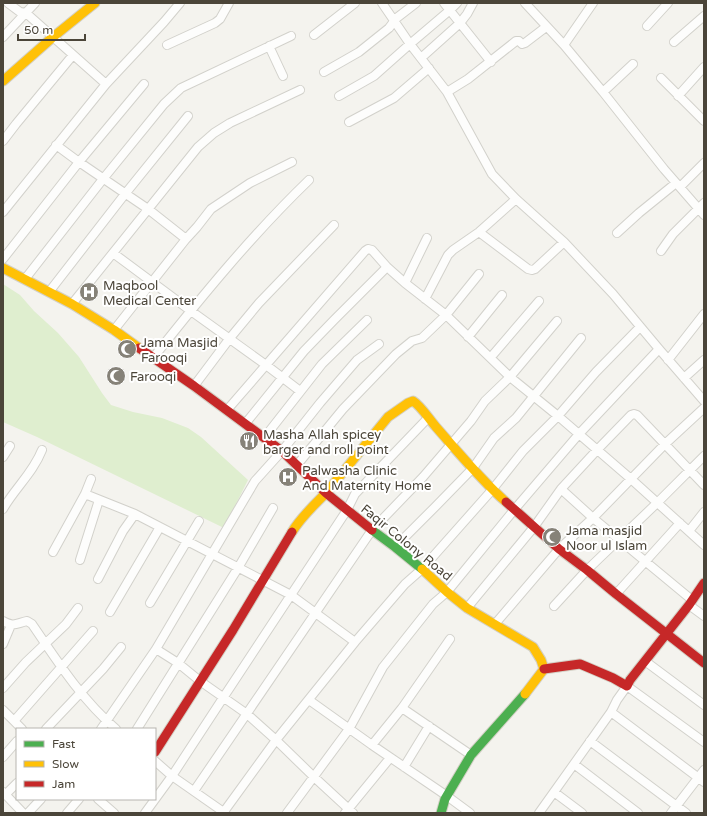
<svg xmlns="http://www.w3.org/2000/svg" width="707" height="816" viewBox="0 0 707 816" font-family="'Varela Round',sans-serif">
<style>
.green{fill:#dfeecf}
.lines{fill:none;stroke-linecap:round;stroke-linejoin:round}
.street-casing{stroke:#d2d1cb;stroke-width:10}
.fast-casing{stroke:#d3d0c5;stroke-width:11}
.slow-casing{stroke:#d3d0c5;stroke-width:11}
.jam-casing{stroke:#d3d0c5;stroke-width:11}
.street{stroke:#fdfdfc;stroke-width:8}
.fast{stroke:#4caf50;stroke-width:9}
.slow{stroke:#ffc107;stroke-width:9}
.jam{stroke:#c62828;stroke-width:9}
.labels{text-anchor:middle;stroke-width:4;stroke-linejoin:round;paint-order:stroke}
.poi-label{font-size:13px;fill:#4b4539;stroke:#fff;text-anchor:start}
.street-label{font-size:13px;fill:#4b4539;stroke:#fff}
</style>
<rect width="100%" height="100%" fill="#f4f3ee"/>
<path class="green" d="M3 284 20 295 34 311 58 333 79 357 102 393 111 405 133 412 162 418 188 428 201 437 248 480 224 528 37 437 3 422Z"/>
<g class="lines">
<defs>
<path id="street" d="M8 3 20 12 26 13 106 84
M382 3 410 44 447 92 492 174 516 199 564 242 613 294 659 349 704 401
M444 3 491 62
M525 3 564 45 603 92 664 169 704 215
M647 26 668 3
M314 35 355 3
M3 37 35 3
M674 42 704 16
M167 45 215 23 220 19 229 3
M564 45 593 3
M269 46 283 76
M421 58 460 23 467 14 473 3
M324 72 359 52 389 28 392 24 394 20 416 3
M661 78 704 121
M447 92 468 79 516 41H519L522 44 525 43 546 27
M603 92 633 64
M339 96 374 76 410 44 450 10 457 3
M678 96 704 67
M349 122 394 98 429 68
M3 141 16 124 73 55
M56 145 79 162 148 209 186 239
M680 187 704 163
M3 212 106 84 164 22 180 3
M479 232 528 269 532 270 535 269 564 242
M617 233 639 213 676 183
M661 251 673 234 704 203
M113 253 191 311 266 365 300 391
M3 259 79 162 144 84
M25 279 103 179 164 104 181 88 291 36
M405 283 427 238
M49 292 125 194 188 116
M425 299 448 255 453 250 479 232 516 199
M72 304 198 147 214 133 230 123 300 90
M114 330 186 239 197 227 211 209 250 183 292 162
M468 337 502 295
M491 357 539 301
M153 358C202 296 252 235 309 180
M668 360 704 314
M684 378 704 360
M194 386 230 338 259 303 334 225
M227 410 266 365 365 251 368 249 372 250 387 267 405 283 446 315 510 377 558 416 631 479 704 545
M245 424 304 351 334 320 387 267
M264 438 322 364 367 320
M3 457 10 446
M297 465 343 409 396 354 412 341 422 338 446 315 479 274
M561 489 593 518 692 600
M85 494 135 514 291 595 355 642
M3 509C15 488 33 473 42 450
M689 531 704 512
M395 547 434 508 473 468 494 438 516 418 581 338
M53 552 85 494 91 479
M80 560 99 500
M98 579 123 531 135 514
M616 594 680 523
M150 603 199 521
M689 605 704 616
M554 606 587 570 657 503 704 456
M467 608 534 527 561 489 597 450 631 415 634 414 637 415 704 485
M110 612 160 527
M3 621C14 627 15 624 27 621L32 624C57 661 82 700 116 729
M495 624 559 549 593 518 665 444 704 408
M3 644 11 625
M156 649 178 663 200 681 247 714 276 740 314 777 353 813
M645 661 704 705
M3 688 26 662 66 624 78 608
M309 700 372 745 447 796 470 813
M402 708 471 755
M3 710 22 729
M611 712 704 782
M14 721 93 631
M46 729 103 669 121 647
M101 729 156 649 255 481 282 451 320 403 357 360 379 344
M137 729 238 568 273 508
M590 741 686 813
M372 745 402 708 450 639
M3 757 17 741
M155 761 172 776 225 813
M574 764 638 813
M404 767 429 726
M194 791 372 530 423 477 471 421 485 401 510 377 557 321
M3 792 23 813
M554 792 582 813
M5 795 17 783
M98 799 114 813
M28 813 41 799
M67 813 79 799
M145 813 172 776 223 698 347 510 355 494 428 418
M223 813 276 740 355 642 405 584 422 569 492 490 523 451 558 416 596 372 640 327
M287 813 349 729 383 667 433 604 447 592 514 510 579 434 659 349
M345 813 390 758
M539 813 611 712 617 700 627 686 704 742
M671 813 704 770"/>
<path id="fast" d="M372 530 395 547 422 569
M441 813 445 799 471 755 525 694"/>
<path id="slow" d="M3 81 53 37 95 3
M3 268 72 304 114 330 139 348
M292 532C301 517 314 505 326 493L388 417 408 403 413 401C421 406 429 419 436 427 458 452 480 479 506 502
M422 569 447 592 467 608 533 647 541 660 544 669 525 694"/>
<path id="jam" d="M139 348 194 386 282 451 326 493 372 530
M506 502 559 549 587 570 616 594 704 663
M544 669 580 664 613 678 627 686 630 680 689 605 704 583
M155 752 233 630 292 532"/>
</defs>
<use href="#street" class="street-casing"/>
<use href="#fast" class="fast-casing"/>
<use href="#slow" class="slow-casing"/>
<use href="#jam" class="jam-casing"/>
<use href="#street" class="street"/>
<use href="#fast" class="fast"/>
<use href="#slow" class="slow"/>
<use href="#jam" class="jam"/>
</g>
<defs>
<symbol id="hospital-disc" viewBox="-11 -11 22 22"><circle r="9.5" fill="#868278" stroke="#fff"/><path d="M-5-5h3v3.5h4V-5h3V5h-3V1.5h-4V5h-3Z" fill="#fff"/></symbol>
<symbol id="mosque-disc" viewBox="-11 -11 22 22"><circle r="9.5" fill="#868278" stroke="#fff"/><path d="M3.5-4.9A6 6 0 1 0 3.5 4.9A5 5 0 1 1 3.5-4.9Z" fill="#fff"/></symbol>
<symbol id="restaurant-disc" viewBox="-11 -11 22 22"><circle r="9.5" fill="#868278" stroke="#fff"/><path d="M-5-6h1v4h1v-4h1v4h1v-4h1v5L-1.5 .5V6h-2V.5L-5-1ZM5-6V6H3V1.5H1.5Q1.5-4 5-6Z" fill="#fff"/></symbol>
</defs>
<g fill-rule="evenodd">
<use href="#hospital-disc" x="78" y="281" width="22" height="22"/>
<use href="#mosque-disc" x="116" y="338" width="22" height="22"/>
<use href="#mosque-disc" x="105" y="365" width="22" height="22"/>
<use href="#restaurant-disc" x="238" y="430" width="22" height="22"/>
<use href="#hospital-disc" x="277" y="466" width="22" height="22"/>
<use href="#mosque-disc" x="541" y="526" width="22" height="22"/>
</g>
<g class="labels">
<g class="poi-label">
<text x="103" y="290">Maqbool<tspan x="103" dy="15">Medical Center</tspan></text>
<text x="141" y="347">Jama Masjid<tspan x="141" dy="15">Farooqi</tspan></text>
<text x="130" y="381">Farooqi</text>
<text x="263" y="439">Masha Allah spicey<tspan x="263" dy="15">barger and roll point</tspan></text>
<text x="302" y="475">Palwasha Clinic<tspan x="302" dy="15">And Maternity Home</tspan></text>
<text x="566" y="535">Jama masjid<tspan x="566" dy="15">Noor ul Islam</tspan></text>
</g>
<g class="street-label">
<text transform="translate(407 542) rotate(39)" y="5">Faqir Colony Road</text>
</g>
</g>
<rect width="707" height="816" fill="none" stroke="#4b4539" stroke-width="8"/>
<rect x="16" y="728" width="140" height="72" fill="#ffffff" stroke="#b7b5b0"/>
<rect x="24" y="741" width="20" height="6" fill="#4caf50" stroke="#b7b5b0"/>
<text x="52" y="748" font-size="12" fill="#4b4539">Fast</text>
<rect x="24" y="761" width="20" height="6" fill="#ffc107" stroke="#b7b5b0"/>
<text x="52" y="768" font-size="12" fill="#4b4539">Slow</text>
<rect x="24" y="781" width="20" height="6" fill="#c62828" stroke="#b7b5b0"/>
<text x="52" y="788" font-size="12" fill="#4b4539">Jam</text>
<path d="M18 34v6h67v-6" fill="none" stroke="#4b4539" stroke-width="2"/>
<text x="24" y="34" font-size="12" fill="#4b4539" stroke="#ffffff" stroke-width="3" paint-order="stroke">50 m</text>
</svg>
